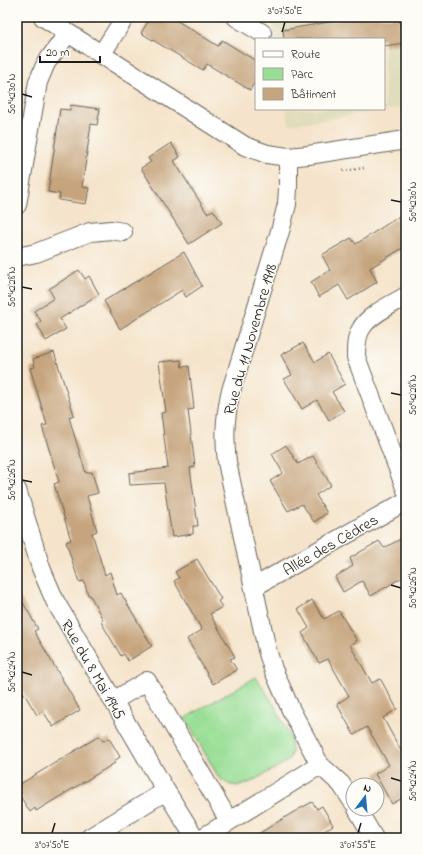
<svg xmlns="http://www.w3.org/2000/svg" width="423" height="855" viewBox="0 0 423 855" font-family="'Indie Flower',sans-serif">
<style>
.built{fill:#dfddbb}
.green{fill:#9ade96;stroke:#5b7d59}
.building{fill:#c6a47d}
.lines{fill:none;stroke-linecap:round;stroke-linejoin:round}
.minor-casing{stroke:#686259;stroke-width:20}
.path{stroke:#686259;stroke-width:2.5;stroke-dasharray:1 3;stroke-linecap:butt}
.minor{stroke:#fff;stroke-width:18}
.ticks{fill:none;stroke:#1c1c1c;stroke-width:1.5}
.labels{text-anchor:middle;stroke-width:3;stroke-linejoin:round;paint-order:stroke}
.street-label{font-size:16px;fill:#1c1c1c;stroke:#fdfcf7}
.neatline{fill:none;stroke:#1c1c1c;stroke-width:1.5}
.ticks-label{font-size:10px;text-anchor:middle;fill:#1c1c1c}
</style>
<rect width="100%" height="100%" fill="#fdfcf7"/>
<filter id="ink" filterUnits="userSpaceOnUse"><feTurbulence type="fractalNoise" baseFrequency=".025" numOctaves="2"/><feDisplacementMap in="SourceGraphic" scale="8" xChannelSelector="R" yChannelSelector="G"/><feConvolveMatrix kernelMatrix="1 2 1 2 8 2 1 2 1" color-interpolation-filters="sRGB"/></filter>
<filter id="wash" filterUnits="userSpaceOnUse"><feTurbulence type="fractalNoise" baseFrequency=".012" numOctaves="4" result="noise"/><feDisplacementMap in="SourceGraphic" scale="16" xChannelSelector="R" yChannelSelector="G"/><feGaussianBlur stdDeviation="0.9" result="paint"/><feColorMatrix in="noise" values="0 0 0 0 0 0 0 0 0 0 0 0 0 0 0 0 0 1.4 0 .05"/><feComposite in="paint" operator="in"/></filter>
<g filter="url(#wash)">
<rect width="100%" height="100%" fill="#f5e4cb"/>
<path class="built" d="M271 17H406V107L289 125 286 109H384V39H275Z"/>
<path class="green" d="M256 677 273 703 290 736 292 752 288 761 251 782 240 786 230 785 219 778 185 718Z"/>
<g id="blocks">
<path class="building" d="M151 17H171L218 46 222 40 256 61V80L250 90 207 64 203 70 141 33Z
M340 17H398L404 43 384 46V39H284L283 30 341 20Z
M71 105 100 109 97 125 91 124 82 187 89 188 86 204 59 200 60 194 48 192 60 109 70 110Z
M171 143 180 157 174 161 207 213 213 210 222 223 189 244 141 168 151 162 148 158Z
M406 212V246L370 268 377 282 348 300 339 285 319 297 311 282 330 270 322 255 351 238 356 244Z
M184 252 202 286 186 297 182 290 120 329 104 301Z
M79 270 85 279 89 276 99 294 60 319 66 329 46 341 37 324 41 321 34 311 54 298 49 289Z
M303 343 315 362 328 354 345 384 332 392 344 411 329 420 317 400 302 409 284 379 292 375 281 355Z
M54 352 74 415 69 417 75 438 86 473 92 472 98 493 87 496 97 531 92 533 105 575 110 572 117 595 121 593 152 646 128 661 124 654 121 656 101 622 103 620 90 595H88L84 581 79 582 66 542 71 540 54 484 59 482 42 426 47 425 30 368 35 367 33 359Z
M181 360 182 367 189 366 194 409 188 410 195 467 190 468 198 526H193V534L172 537 164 483 130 485 129 473 168 468 161 413 166 412 159 362Z
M286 445 298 464 313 456 331 485 316 495 327 513 314 522 302 504 288 511 270 481 283 473 272 454Z
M406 536V575L371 596 362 581 343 592 335 577 353 566 350 558 379 541 384 548Z
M197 559 221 599 218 601 222 607 210 614 235 657 230 659 237 670 213 684 187 639 202 630 174 581 179 578 175 572Z
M17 592 38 629 34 631 80 710 53 727 43 711 37 715 17 682Z
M312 600 324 619 339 611 357 641 350 645 372 683 380 679 381 680 397 709 383 718 404 756 406 755V796L392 804 375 774 389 765 367 727 354 735 337 704 349 696 328 659 319 663 302 633 309 628 298 609Z
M99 736 103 741 109 738 120 757 114 761 115 763 36 811 35 808 30 812 17 791V786Z
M312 802 317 809 322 806 333 825 314 838H252L292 813Z"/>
</g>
</g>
<g filter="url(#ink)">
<use href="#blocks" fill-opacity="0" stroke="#686259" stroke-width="1"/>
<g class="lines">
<defs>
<path id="minor" d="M43 17 245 146 267 154 288 157 308 155 406 140
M236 17 262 33
M101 55 125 17
M288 157V188L287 204 281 228 230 394C225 420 224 436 227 462L267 650 273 669 291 710 320 765 341 784 353 802
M17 205 38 82 46 63 68 33
M17 257 36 253 90 232 111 230 123 232
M406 296C393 304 368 315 361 329 356 337 356 347 356 357L406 490
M17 490 41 568 55 601 166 791 195 838
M254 587 406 501
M113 701 147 681 229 821
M357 809 374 838
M89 838 166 791
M202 838 320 765"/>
</defs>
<use href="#minor" class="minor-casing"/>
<path class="path" d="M343 171 364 168"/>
<use href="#minor" class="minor"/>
</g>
</g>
<path class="ticks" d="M282 32 285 22M22 94 32 97M391 200 401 202M22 287 32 289M391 393 401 395M22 480 32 482M391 585 401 588M22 672 32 675M391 778 401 781M52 833 55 823M358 833 361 823"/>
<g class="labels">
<g class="street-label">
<text transform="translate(249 339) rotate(-74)" y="6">Rue du 11 Novembre 1918</text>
<text transform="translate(330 544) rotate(-30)" y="6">Allée des Cèdres</text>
<text transform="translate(94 669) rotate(60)" y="6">Rue du 8 Mai 1945</text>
</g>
</g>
<rect width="423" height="855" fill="none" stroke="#fdfcf7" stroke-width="44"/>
<rect x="255" y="38" width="130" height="72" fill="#fdfcf7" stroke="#a3a29f"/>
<rect x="263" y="51" width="20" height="6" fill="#ffffff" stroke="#a3a29f"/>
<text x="291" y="58" font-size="12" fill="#1c1c1c">Route</text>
<rect x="263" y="68" width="20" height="12" fill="#9ade96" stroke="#a3a29f"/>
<text x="291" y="78" font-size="12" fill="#1c1c1c">Parc</text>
<rect x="263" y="88" width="20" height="12" fill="#c6a47d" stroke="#a3a29f"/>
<text x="291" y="98" font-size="12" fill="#1c1c1c">Bâtiment</text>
<g transform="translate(365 797) rotate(16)"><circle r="19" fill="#fdfcf7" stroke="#a3a29f"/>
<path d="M0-3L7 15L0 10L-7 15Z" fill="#1f6fb2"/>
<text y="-6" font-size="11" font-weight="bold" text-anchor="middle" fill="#1c1c1c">N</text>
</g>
<path d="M40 56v6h60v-6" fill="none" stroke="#1c1c1c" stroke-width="2"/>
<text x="46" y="56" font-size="12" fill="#1c1c1c" stroke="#fdfcf7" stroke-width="3" paint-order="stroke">20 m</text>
<rect x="22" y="22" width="379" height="811" class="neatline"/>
<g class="ticks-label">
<text x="285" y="14">3°07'50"E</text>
<text transform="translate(11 94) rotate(-90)" y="4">50°42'30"N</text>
<text transform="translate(412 202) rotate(-90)" y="4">50°42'30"N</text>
<text transform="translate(11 287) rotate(-90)" y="4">50°42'28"N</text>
<text transform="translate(412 395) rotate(-90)" y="4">50°42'28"N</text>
<text transform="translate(11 480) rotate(-90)" y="4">50°42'26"N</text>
<text transform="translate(412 588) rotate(-90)" y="4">50°42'26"N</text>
<text transform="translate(11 672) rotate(-90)" y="4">50°42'24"N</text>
<text transform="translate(412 781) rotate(-90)" y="4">50°42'24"N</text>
<text x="52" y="848">3°07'50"E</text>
<text x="358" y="848">3°07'55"E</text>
</g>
</svg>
